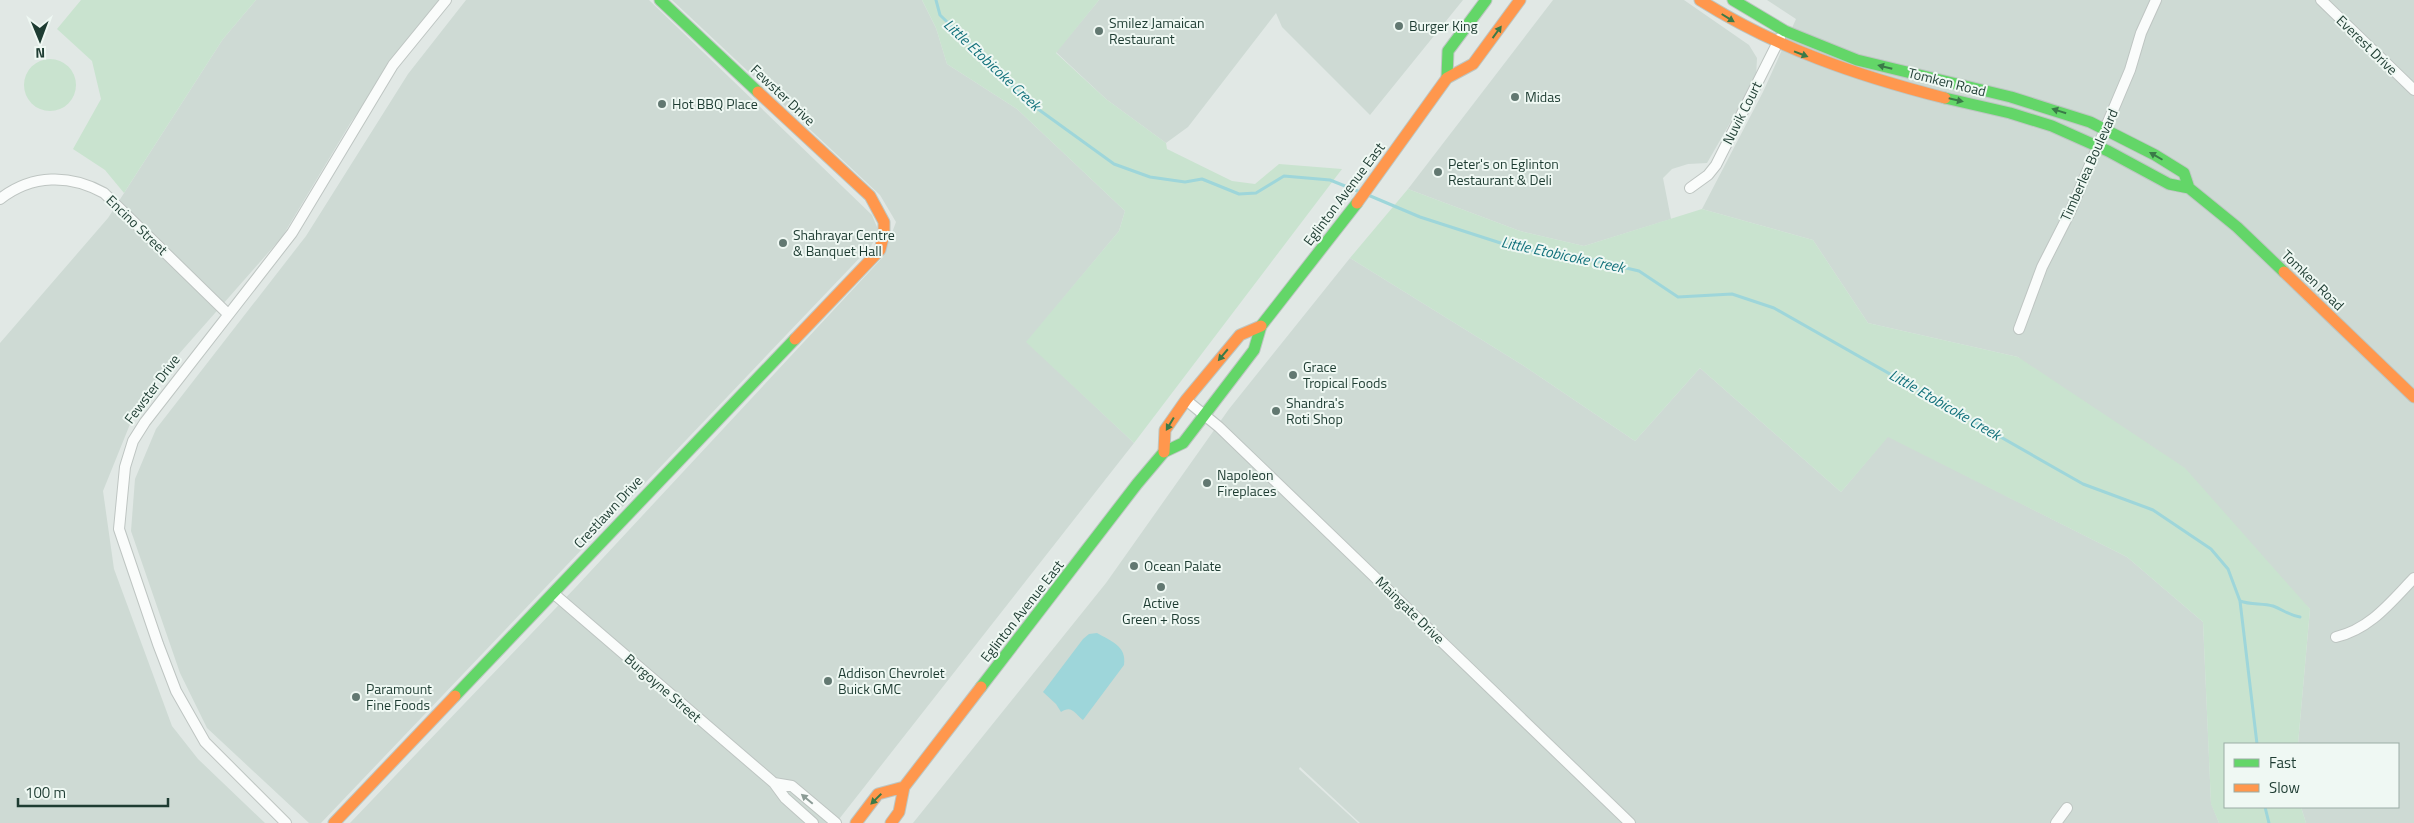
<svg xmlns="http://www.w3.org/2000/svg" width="2414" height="823" viewBox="0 0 2414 823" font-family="'Titillium Web',sans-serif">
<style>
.built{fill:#cedad4}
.green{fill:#c9e3cf}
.water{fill:#9ed6da}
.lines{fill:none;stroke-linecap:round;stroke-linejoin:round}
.stream{stroke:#9ed6da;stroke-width:3}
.street-casing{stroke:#bec5c2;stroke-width:12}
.fast-casing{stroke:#bdc6c2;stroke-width:13}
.slow-casing{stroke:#bdc6c2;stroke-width:13}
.street{stroke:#fafcfb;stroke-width:10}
.fast{stroke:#63d668;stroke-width:11}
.slow{stroke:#ff974d;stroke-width:11}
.oneway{fill:#3a7a48}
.oneway2{fill:#8c9c96}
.poi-dot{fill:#627871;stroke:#eff8f3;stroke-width:2}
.labels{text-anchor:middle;stroke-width:4;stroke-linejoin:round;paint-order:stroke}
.poi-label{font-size:14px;fill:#1e3c32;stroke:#eff8f3;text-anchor:start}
.street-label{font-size:14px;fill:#1e3c32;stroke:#eff8f3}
.water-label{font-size:15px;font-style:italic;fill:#14727c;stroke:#eff8f3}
</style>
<rect width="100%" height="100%" fill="#e1e8e5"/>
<path class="built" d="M256 0H441L351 122 282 237 141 397 103 491 114 569 172 726 198 759 265 823H0V343L108 218 223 39Z
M466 0H649L872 215 879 232 871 246 321 823H309L207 728 180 673 131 531 135 479 156 429 306 236 408 74Z
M672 0H922L936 28 947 64 1017 109 1125 211 1119 231 1027 342 1134 443 836 823H350L575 588 883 257 896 222 880 195Z
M1099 0H1463L1370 115 1282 27 1276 13 1188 127 1166 143 1106 99 1056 52Z
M1553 0H1684L1749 45 1757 58 1756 78 1707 163 1688 164 1672 169 1663 178 1671 219 1584 246 1520 231 1408 189Z
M1767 0H2414V823H2306L2301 807H2398V744H2298L2310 609 2018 357 1868 323 1813 240 1702 209 1763 92 1796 19Z
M1350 258 1524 366 1635 441 1700 368 1841 492 1888 436 2127 557 2203 622 2211 803 2219 823H1360L1300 767 1299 769 1358 823H913L1106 583 1229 409Z"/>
<path class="green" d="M81 0H256L223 39 124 193 105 170 73 149 101 99 92 61 57 29Z
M922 0H1099L1056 53 1106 99 1166 143 1167 149 1232 181 1255 184 1279 164 1342 169 1134 443 1026 342 1119 231 1125 211 1017 109 947 64 936 28Z
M24 85a26 26 0 1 1 52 0a26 26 0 1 1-52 0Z
M1408 189 1520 231 1584 246 1702 209 1813 240 1868 323 2018 357 2185 468 2310 609 2298 744H2225V807H2301L2306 823H2219L2211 804 2203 622 2127 557 1888 437 1841 492 1700 368 1635 441 1524 366 1350 258Z"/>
<path class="water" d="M1097 633C1111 641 1127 646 1124 665L1083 720C1076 715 1072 704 1061 712L1056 704 1043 692 1083 639 1089 634Z"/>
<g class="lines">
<path class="stream" d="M936 0 940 15 1031 104 1114 164 1150 177 1185 182 1202 179 1239 194 1256 193 1284 176 1330 180 1360 192
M1368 195 1420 217 1516 248 1579 257 1639 271 1678 297 1732 294 1774 308 2083 484 2153 510 2211 549 2228 569 2240 601 2257 744
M2240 601C2251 605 2262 603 2273 606 2282 609 2288 615 2300 617
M2265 807 2269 823"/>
<defs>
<path id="street" d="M2321 0 2414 90
M1690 188 1708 175 1716 165 1780 38
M0 199C32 174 70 174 104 193L228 314
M2019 329 2042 267 2070 212 2130 70 2141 33 2156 0
M1186 400 1219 427 1630 823
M553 593 774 783 785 798 813 823
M2336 637C2370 629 2390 603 2414 578
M774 783 792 786 836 823
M286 823 205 742 176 691 158 644 119 529 125 467 133 441 145 422 292 233 393 65 446 0
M2056 823 2067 808"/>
<path id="fast" d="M660 0 758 92
M1733 0 1785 31 1857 60 2011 97 2090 122 2155 155 2184 173 2189 188 2237 227 2284 272
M1447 78 1448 51 1486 0
M1945 98 2010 113 2052 126 2108 151 2169 184 2189 188
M981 687 1137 484 1164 452 1183 443 1254 350 1261 326 1357 203
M455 696 795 339"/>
<path id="slow" d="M1700 0C1776 48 1858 76 1945 98
M758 92 870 196 884 222V234L880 250 795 339
M1357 203 1447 78 1473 64 1520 0
M2284 272 2414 397
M1164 452 1165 430 1186 400 1240 335 1261 326
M334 823 455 696
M856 823 878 794 904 787
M891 823 899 812 904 787 981 687"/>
</defs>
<use href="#street" class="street-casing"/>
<use href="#fast" class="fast-casing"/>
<use href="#slow" class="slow-casing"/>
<use href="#street" class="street"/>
<use href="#fast" class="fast"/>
<use href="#slow" class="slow"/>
</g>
<defs><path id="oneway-solid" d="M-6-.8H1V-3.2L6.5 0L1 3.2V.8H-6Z" transform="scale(1.25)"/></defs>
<g class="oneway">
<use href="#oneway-solid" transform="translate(1728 18) rotate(32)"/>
<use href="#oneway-solid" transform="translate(1497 32) rotate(-54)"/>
<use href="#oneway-solid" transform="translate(1801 54) rotate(21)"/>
<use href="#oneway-solid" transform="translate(1885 67) rotate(-166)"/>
<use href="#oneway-solid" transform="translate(1956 100) rotate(13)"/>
<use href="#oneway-solid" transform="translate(2059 111) rotate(-163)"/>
<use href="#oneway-solid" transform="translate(2156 156) rotate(-150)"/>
<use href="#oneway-solid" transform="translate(1223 355) rotate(130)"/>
<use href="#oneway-solid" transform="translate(1170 424) rotate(121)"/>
<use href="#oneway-solid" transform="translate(876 799) rotate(135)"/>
</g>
<use class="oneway2" href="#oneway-solid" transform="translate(807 799) rotate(-140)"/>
<g class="poi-dot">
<circle cx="1399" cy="26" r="5"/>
<circle cx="1099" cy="31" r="5"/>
<circle cx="1515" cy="97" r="5"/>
<circle cx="662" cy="104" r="5"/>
<circle cx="1438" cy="172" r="5"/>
<circle cx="783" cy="243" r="5"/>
<circle cx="1293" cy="375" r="5"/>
<circle cx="1276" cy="411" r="5"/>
<circle cx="1207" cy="483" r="5"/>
<circle cx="1134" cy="566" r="5"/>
<circle cx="1161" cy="587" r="5"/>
<circle cx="828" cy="681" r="5"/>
<circle cx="356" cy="697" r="5"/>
</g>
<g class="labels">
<g class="poi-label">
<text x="1109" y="28">Smilez Jamaican<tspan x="1109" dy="16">Restaurant</tspan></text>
<text x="1409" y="31">Burger King</text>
<text x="1525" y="102">Midas</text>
<text x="672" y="109">Hot BBQ Place</text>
<text x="1448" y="169">Peter's on Eglinton<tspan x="1448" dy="16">Restaurant &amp; Deli</tspan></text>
<text x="793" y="240">Shahrayar Centre<tspan x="793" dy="16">&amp; Banquet Hall</tspan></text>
<text x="1303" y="372">Grace<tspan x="1303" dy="16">Tropical Foods</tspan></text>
<text x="1286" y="408">Shandra's<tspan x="1286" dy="16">Roti Shop</tspan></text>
<text x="1217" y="480">Napoleon<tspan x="1217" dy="16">Fireplaces</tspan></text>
<text x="1144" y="571">Ocean Palate</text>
<text x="1161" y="608" text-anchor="middle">Active<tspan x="1161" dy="16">Green + Ross</tspan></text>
<text x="838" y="678">Addison Chevrolet<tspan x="838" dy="16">Buick GMC</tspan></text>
<text x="366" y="694">Paramount<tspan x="366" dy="16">Fine Foods</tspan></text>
</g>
<g class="street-label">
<text transform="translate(2367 45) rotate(44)" y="5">Everest Drive</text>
<text transform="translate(1947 82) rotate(14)" y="5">Tomken Road</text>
<text transform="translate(783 95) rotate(43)" y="5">Fewster Drive</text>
<text transform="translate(1742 113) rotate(-63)" y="5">Nuvik Court</text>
<text transform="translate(2089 165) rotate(-66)" y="5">Timberlea Boulevard</text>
<text transform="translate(1344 194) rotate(-53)" y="5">Eglinton Avenue East</text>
<text transform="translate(137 225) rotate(44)" y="5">Encino Street</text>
<text transform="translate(2313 280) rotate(44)" y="5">Tomken Road</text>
<text transform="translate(152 389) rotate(-53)" y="5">Fewster Drive</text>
<text transform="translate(608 512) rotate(-47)" y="5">Crestlawn Drive</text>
<text transform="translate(1410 610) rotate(44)" y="5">Maingate Drive</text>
<text transform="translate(1022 611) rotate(-52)" y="5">Eglinton Avenue East</text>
<text transform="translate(663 688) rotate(41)" y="5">Burgoyne Street</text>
</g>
<g class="water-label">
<text transform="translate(992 65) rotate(43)" y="5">Little Etobicoke Creek</text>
<text transform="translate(1563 255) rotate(12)" y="5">Little Etobicoke Creek</text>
<text transform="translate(1945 405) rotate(30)" y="5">Little Etobicoke Creek</text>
</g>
</g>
<rect x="2224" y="743" width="175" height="65" fill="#eff8f3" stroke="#9bada6"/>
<rect x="2234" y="759" width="25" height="8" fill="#63d668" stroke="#9bada6"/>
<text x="2269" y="768" font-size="15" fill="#1e3c32">Fast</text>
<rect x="2234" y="784" width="25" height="8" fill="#ff974d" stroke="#9bada6"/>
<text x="2269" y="793" font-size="15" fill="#1e3c32">Slow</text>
<g transform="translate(40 40) rotate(179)" stroke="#eff8f3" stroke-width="4" paint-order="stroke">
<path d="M0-4L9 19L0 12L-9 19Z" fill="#1e3c32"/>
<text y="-8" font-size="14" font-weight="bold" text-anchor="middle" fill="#1e3c32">N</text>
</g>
<path d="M18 798v8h150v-8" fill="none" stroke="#1e3c32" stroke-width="2.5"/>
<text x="25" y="798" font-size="15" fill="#1e3c32" stroke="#eff8f3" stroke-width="4" paint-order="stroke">100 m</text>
</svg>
